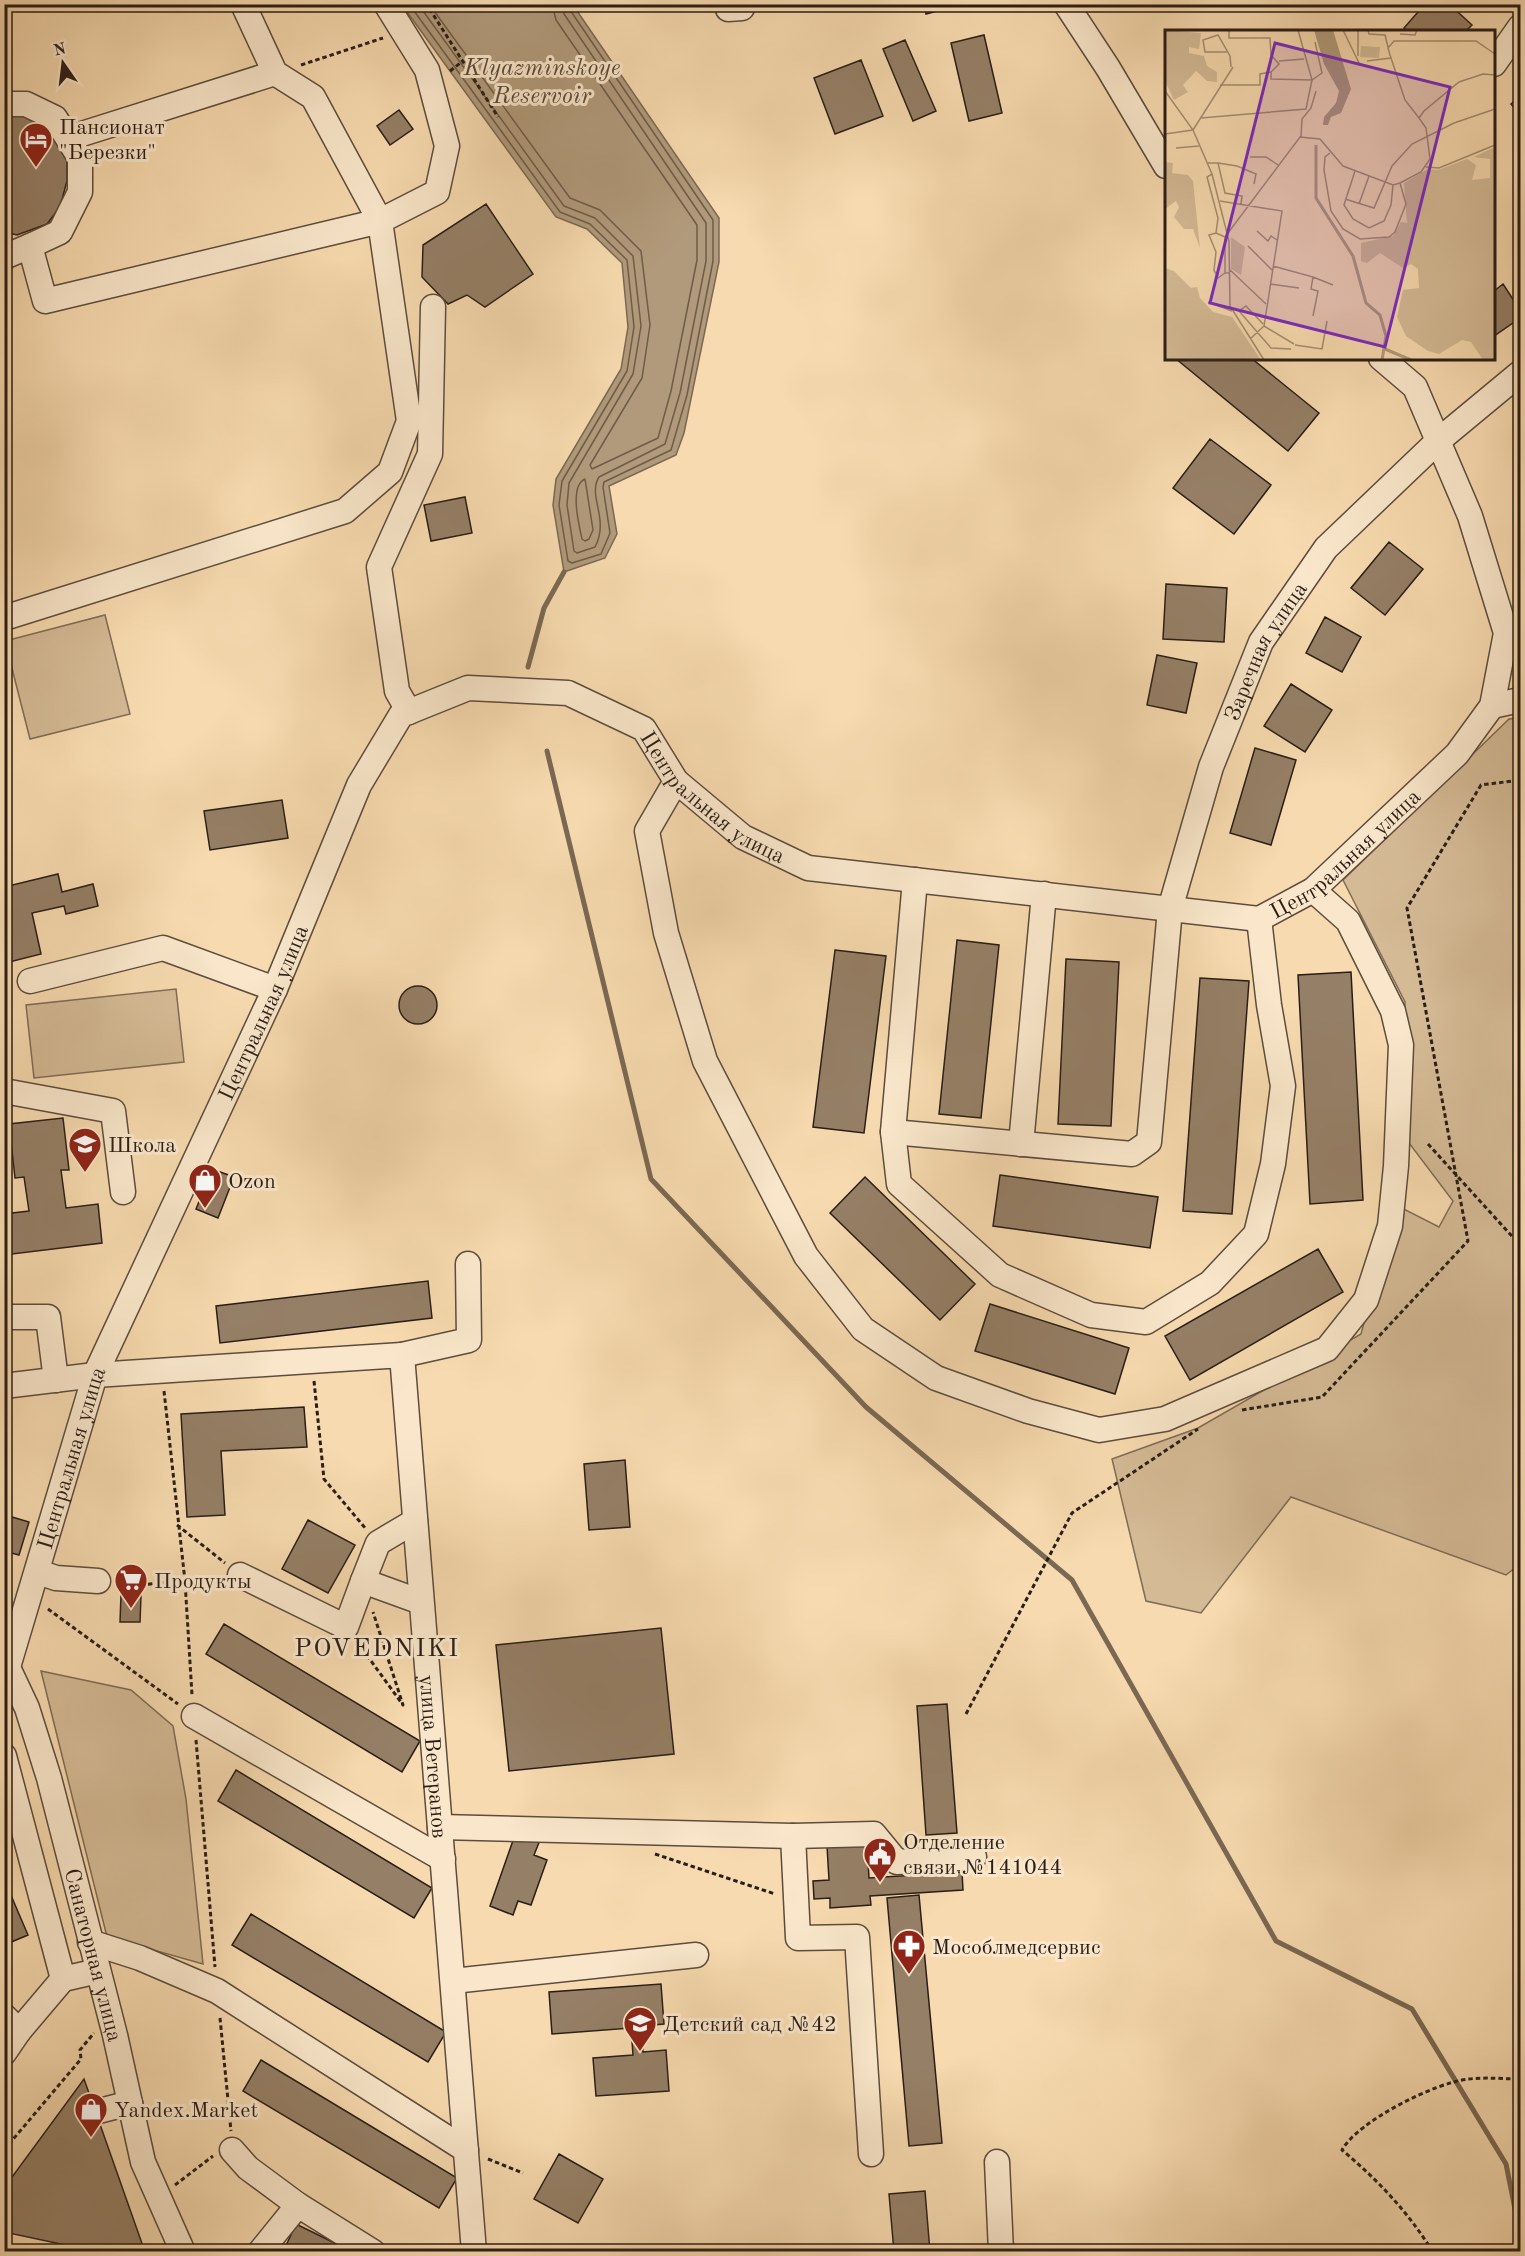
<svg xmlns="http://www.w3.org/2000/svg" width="1525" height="2256" viewBox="0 0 1525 2256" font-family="'Old Standard TT',serif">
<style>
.green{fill:#d4ba95;stroke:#7f6c56;stroke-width:1.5}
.water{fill:#b19a7b;stroke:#7b6853;stroke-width:1.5}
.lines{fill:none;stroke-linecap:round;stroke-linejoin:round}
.shore{stroke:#6e5c49;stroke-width:1.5}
.stream{stroke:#7b6853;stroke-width:5}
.building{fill:#957f66;stroke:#2a1d17;stroke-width:1.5}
.minor-casing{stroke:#5d4c3d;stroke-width:27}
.path{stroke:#2a1d17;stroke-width:3;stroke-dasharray:4.5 3;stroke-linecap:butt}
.minor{stroke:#fae7cb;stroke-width:24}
.labels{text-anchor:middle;stroke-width:6;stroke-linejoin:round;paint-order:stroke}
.poi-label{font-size:22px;fill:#2a1d17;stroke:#fae7cb;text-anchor:start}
.street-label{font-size:22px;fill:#2a1d17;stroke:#fae7cb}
.water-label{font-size:24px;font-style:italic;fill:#59493a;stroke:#fae7cb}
.quarter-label{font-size:26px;letter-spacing:1.5px;fill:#2a1d17;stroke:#fae7cb}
.inset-river{fill:none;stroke:#b19a7b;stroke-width:3}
.inset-road{fill:none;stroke:#a58e72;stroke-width:1.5}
.view{fill:#7b2cbf;fill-opacity:0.15;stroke:#7b2cbf;stroke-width:3}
.inset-edge{fill:none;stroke:#2a1d17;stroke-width:3}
</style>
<rect width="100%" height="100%" fill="#f7daaf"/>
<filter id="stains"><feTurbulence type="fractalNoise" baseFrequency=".00333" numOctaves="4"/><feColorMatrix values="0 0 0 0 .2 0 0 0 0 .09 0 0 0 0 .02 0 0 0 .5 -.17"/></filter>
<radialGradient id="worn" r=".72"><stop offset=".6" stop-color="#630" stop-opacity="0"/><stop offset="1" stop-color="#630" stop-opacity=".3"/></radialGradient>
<path class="green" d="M105 615 130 714 30 739 5 641Z
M1520 718V1564L1506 1575 1291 1497 1201 1613 1146 1601 1112 1459 1198 1428 1361 1334 1396 1205 1439 1227 1453 1201 1406 1139 1405 1002 1343 880 1509 719Z
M176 989 184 1062 34 1078 26 1005Z
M41 1671 131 1690 173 1726 186 1799 203 1964 107 1937Z"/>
<path class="water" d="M402 5H573L719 218V262L684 433 676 455 609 486 617 534 605 558 564 572 553 505 556 479 621 369 628 327 622 263 587 229 556 217Z"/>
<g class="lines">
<path class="shore" d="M409 4 560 212 590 224 627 260 634 327 627 371 562 481 559 505 568 561 572 563 601 554 610 533 603 487 604 482 671 450 687 395 713 261V220L570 10 569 4
M418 4 564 206 595 218 633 256 641 326 633 374 569 483 567 505 574 551 577 553 595 547C610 519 587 496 599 477L665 444 680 393 706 261V223L564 14 561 4
M429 4 570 198 600 210 641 251 650 325 642 378 590 465 592 469 658 438 671 391 697 260V225L556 20 552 4
M585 479 593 530 589 539 585 541 582 539C579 525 569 486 585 479Z"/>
<path class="stream" d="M528 667 544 608 564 572
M547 751 651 1179 866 1407 1072 1580 1276 1941 1412 2009 1506 2164 1520 2234"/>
</g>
<path class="building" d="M924 4H963L926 14Z
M1425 4H1449L1472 25 1465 32H1408L1404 28Z
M984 35 1002 113 969 121 951 43Z
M905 40 936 111 913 121 883 49Z
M861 60 883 116 835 134 814 78Z
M1520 96V114L1511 104Z
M399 110 413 129 390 145 377 126Z
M4 113H23L48 126 67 156V181L60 207 47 224 17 235 4 232Z
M486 204 533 274 485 307 467 295 448 304 422 277 423 245Z
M1503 284 1520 310V318L1494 336V291Z
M1175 358H1251L1319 413 1288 451Z
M1210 439 1271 485 1234 534 1173 488Z
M465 497 472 533 431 541 424 505Z
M1389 542 1423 569 1385 615 1351 588Z
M1166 584 1227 588 1224 642 1163 639Z
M1325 617 1361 637 1342 672 1306 653Z
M1157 655 1197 663 1186 713 1147 705Z
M1291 684 1332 710 1305 752 1264 726Z
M1255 748 1296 760 1271 845 1230 833Z
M282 800 288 838 210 850 204 811Z
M58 874 62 892 93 884 98 906 66 914 64 906 32 913 41 954 9 962 10 969 4 971V887Z
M957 940 999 945 981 1118 939 1114Z
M835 950 886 956 864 1133 813 1127Z
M1066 959 1119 962 1111 1126 1058 1124Z
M1351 972 1363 1200 1310 1204 1298 975Z
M1200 978 1249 981 1232 1214 1183 1211Z
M399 1005a19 19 0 1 1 38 0a19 19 0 1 1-38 0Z
M63 1118 69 1170H61L66 1208 98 1204 102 1243 4 1255V1214L29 1211 24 1177 15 1178 9 1124Z
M212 1169 234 1177 218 1218 196 1209Z
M1000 1175 1158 1197 1150 1248 993 1226Z
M865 1177 975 1284 940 1320 830 1213Z
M1318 1249 1343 1292 1190 1380 1165 1336Z
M428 1281 432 1318 220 1343 216 1306Z
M990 1304 1129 1348 1115 1394 975 1351Z
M304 1407 307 1447 221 1451 225 1515 187 1517 181 1414Z
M625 1460 630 1527 589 1530 584 1464Z
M12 1517 29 1522 19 1555 4 1551V1541Z
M308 1520 355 1545 328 1593 282 1569Z
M121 1595 141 1596 140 1622H120Z
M224 1624 420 1741 402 1772 206 1654Z
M661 1628 674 1754 509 1771 496 1645Z
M947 1704 957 1833 926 1835 917 1706Z
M236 1770 432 1888 414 1918 218 1801Z
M516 1832 540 1840 534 1855 547 1860 531 1905 518 1901 513 1915 490 1906Z
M867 1844 869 1878 962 1872 963 1890 870 1896 871 1905 830 1908V1898L814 1899 813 1881 829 1880 827 1846Z
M4 1879 28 1935 4 1945Z
M919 1895 942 2143 909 2146 887 1898Z
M251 1914 446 2032 428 2062 232 1945Z
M661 1984 664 2024 641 2026 643 2052 666 2050 669 2091 596 2096 593 2058 633 2055 631 2028 552 2034 549 1992Z
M261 2060 457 2178 439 2208 243 2091Z
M84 2079 145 2252H98L4 2232V2188Z
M559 2154 603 2179 578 2223 534 2199Z
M925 2191 930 2252H894L889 2194Z
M296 2224 353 2252H283Z"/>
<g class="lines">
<defs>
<g id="minor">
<path d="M727 4 728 9 742 8"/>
<path d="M1066 4 1108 68 1166 166"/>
<path d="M1494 64 1520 27"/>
<path d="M4 104H26L55 118 80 158V192L60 232 30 246"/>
<path d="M69 138 275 73"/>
<path d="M4 257 30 246 45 301 380 221 313 97 275 73 243 4"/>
<path d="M4 618 345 511 390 472 409 421 380 221 437 192 447 146 427 70 386 4"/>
<path d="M1492 706 1520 700"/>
<path d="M409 712 397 691 379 567 430 454 433 307"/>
<path d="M676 781 647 831 666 933 705 1061 806 1256 863 1329 936 1378 1028 1411 1099 1430 1165 1419 1327 1349 1366 1300 1390 1226 1396 1166 1401 1045 1393 1011 1348 921 1313 890"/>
<path d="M915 880 893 1132 899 1184 1000 1275 1091 1315 1146 1322 1210 1283 1256 1234 1273 1164 1283 1086 1269 1005 1259 919"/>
<path d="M30 981 163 948 275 989"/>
<path d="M4 1091 113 1111 123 1192"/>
<path id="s1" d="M893 1132 1132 1154 1149 1142 1170 909 1211 767 1261 642 1326 548 1438 441 1520 373"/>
<path d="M1021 1144 1044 894"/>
<path d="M4 1317H48L56 1380"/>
<path d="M402 1355 469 1340 468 1264"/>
<path id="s2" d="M4 1386 95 1375 402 1355 474 2252"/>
<path d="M38 1572 56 1578 98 1581"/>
<path d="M240 1575 346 1627 363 1581 421 1602"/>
<path d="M363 1581 378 1543 415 1521"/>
<path id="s3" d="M4 1659 27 1708 49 1778 115 2035 143 2162 183 2252"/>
<path id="s4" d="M4 1671 8 1667 95 1375 275 989 359 785 401 715 468 688 568 693 644 729 676 781 743 837 808 868 1259 919 1313 890 1457 754 1492 706 1506 633 1470 516 1415 387 1381 358"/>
<path d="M194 1716 443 1859"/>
<path d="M4 1756 63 1979 98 1971"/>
<path d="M440 1827 793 1836 798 1938 857 1937 871 2154"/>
<path d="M793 1836 874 1834 897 1862 974 1857"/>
<path d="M90 1942 140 1958 217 1991 466 2150"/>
<path d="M453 1981 696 1955"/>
<path d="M4 2016 19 2031 63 1979"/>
<path d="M4 2053 19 2031"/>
<path d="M95 2112 130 2103"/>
<path d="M232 2150 248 2168 298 2205"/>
<path d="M997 2162 1001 2252"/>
<path d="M260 2252 298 2205 373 2252"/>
</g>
</defs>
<use href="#minor" class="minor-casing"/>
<path class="path" d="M434 4 429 8 498 117
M301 65 383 38
M450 71 463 61
M1428 1144 1520 1245
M314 1381 324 1479 366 1529
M164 1391 185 1581 192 1695
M1242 1410 1322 1397 1468 1241 1407 908 1481 785 1520 780
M177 1525 225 1563
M118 1583 141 1585 219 1577
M48 1609 178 1704
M358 1643 403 1705 373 1612
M966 1714 1072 1513 1198 1429
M196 1740 215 1967
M655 1854 775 1894
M220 2018 231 2131
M4 2150 81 2059 80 2050 94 2033
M488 2159 523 2173
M175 2185 213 2156
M1433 2252C1408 2212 1378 2180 1342 2150 1358 2121 1436 2082 1469 2079 1486 2077 1504 2079 1520 2079"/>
<use href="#minor" class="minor"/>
</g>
<defs>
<symbol id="hotel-pin" viewBox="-11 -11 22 30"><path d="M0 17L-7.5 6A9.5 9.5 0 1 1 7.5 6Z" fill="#8f2418" stroke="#fae7cb"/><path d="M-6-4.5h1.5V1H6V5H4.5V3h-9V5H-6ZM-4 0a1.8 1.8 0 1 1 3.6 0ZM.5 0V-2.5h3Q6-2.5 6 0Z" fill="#fff"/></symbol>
<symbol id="school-pin" viewBox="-11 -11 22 30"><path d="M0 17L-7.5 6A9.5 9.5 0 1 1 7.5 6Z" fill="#8f2418" stroke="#fae7cb"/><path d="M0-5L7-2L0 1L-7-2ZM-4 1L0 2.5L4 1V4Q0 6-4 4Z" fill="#fff"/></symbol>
<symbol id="shop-pin" viewBox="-11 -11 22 30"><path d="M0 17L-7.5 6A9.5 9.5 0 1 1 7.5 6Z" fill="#8f2418" stroke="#fae7cb"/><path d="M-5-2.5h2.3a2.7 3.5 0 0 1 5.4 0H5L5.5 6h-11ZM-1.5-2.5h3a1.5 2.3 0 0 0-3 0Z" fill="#fff"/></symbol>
<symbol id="supermarket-pin" viewBox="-11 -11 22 30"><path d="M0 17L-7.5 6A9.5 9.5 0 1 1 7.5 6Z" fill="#8f2418" stroke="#fae7cb"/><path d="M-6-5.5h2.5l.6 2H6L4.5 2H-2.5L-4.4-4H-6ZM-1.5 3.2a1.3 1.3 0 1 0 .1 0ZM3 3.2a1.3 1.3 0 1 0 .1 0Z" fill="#fff"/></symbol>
<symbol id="civic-pin" viewBox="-11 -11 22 30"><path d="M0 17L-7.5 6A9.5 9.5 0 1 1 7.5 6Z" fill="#8f2418" stroke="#fae7cb"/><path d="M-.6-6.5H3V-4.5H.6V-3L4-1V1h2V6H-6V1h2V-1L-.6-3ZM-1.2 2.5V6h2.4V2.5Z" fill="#fff"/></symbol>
<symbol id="pharmacy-pin" viewBox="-11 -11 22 30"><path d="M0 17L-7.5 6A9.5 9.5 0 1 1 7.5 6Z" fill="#8f2418" stroke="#fae7cb"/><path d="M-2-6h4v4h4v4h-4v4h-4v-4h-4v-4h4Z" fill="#fff"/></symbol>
</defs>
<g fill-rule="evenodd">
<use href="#hotel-pin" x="17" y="120" width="38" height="52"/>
<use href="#school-pin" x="66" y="1125" width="38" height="52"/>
<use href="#shop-pin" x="186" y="1161" width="38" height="52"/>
<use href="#supermarket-pin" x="112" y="1561" width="38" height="52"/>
<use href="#civic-pin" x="861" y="1835" width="38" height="52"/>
<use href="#pharmacy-pin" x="890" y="1927" width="38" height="52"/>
<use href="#school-pin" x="621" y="2004" width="38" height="52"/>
<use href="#shop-pin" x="72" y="2090" width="38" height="52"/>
</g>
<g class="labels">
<g class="poi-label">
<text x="59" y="134">Пансионат<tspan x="59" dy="25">"Березки"</tspan></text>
<text x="108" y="1152">Школа</text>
<text x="228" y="1188">Ozon</text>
<text x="154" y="1588">Продукты</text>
<text x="903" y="1849">Отделение<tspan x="903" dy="25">связи №141044</tspan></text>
<text x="932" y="1954">Мособлмедсервис</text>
<text x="663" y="2031">Детский сад №42</text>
<text x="114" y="2117">Yandex.Market</text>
</g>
<g class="street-label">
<text dy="8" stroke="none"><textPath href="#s1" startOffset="771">Заречная улица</textPath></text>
<text dy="8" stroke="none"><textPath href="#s4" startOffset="1394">Центральная улица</textPath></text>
<text dy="8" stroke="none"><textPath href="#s4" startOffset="2078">Центральная улица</textPath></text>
<text dy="8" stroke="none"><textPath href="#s4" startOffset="710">Центральная улица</textPath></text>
<text dy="8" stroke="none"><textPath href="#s4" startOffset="224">Центральная улица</textPath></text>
<text dy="8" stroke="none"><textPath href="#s2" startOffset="802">улица Ветеранов</textPath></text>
<text dy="8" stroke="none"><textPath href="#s3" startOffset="310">Санаторная улица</textPath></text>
</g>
<g class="water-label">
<text x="542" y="75">Klyazminskoye<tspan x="542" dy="28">Reservoir</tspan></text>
</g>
<g class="quarter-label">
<text x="377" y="1656">POVEDNIKI</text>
</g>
</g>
<g transform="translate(1165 30)">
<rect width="330" height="330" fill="#f7daaf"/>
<path d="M0 0 36 3 34 19 24 17V23L39 26 42 36 52 42V52L42 51 31 41 18 55 23 62 9 70 0 51ZM196 16 215 17 214 28 195 27ZM330 117V330H318L306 312 297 310 274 324 263 321 241 306 232 287 238 260 254 258 253 239 246 234 238 238 215 223 202 233 196 231V213L228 206 236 192 242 193 239 153 263 139 273 140 302 129 311 135 307 150 325 148V129L309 127ZM0 132 8 133 7 143 23 145 28 151 35 218 28 199H19L9 187 14 177 11 171 0 179ZM66 207 80 217 76 245 66 239ZM0 238 9 241 26 258 32 257 35 268 48 282 67 287 96 330H0Z" fill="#d4ba95"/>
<path d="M149 0H168L186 59 176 83 166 87 163 95H158L159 87 171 73 174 61 159 34Z" fill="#b19a7b"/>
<path class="inset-river" d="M151 115V168L188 226 201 273 215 285 221 306 217 330M220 319 246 330"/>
<path class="inset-road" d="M64 0V8H105L106 25 114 34 106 42M178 0 195 35M193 0V26M203 0 204 4 220 5 223 17M235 4 250 5 252 0M62 22H40L38 10 53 5 65 26 66 37M114 31 139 29M202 31 226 28M55 55H95V44L106 42V49L147 50 133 0M0 61 28 100 47 144 64 211 65 276 99 330M36 88 141 79 147 50 157 43 150 12M254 88 240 70 225 25 223 18 229 11H311L330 24M0 104 28 100 68 37M136 107 137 89 146 78 151 61M11 118 34 116M165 123 160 127 159 140 166 181 178 199 195 209 224 207 230 202 241 174 235 153M85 127H101L113 135M43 133H53L60 163 77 166 76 174M53 133 72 136 91 144 89 154M261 137 274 138 330 115M190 141 179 175 188 189 204 198 219 191 226 175 228 155M47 144 42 147 53 188 51 203 60 207V243H64M180 169 209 178 227 136 247 114 289 93 330 79M55 171 117 181 99 296 85 309M194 174 204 146M92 201 103 211 106 206 112 210M51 203 44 205 51 222 49 240 53 248 60 243M60 207 135 107 155 109 178 136 228 155 235 153 256 142 265 129 261 98 254 88 259 81 294 52 318 44 330 45M83 216 107 240M108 236 148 247 146 259 153 261 148 286M64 239 101 274M148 247 168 255M105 254 134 258M43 272 67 281M98 294 81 276 74 281 106 318 126 319M99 296 129 314M130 315 157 319 162 291"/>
<path class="view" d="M110 13 285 57 220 317 45 273Z"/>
<rect width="330" height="330" class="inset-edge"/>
</g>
<rect width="1525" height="2256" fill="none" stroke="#f7daaf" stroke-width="24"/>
<rect x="6" y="6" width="1513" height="2244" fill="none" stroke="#2a1d17" stroke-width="3"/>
<rect x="12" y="12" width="1501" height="2232" fill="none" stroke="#2a1d17" stroke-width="1.5"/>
<g transform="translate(63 63) rotate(346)" stroke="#fae7cb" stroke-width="4.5" paint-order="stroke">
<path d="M0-4.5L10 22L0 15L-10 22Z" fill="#2a1d17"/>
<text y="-9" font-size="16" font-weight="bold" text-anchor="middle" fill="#2a1d17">N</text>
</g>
<rect width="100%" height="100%" filter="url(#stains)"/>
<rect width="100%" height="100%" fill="url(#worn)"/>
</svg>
